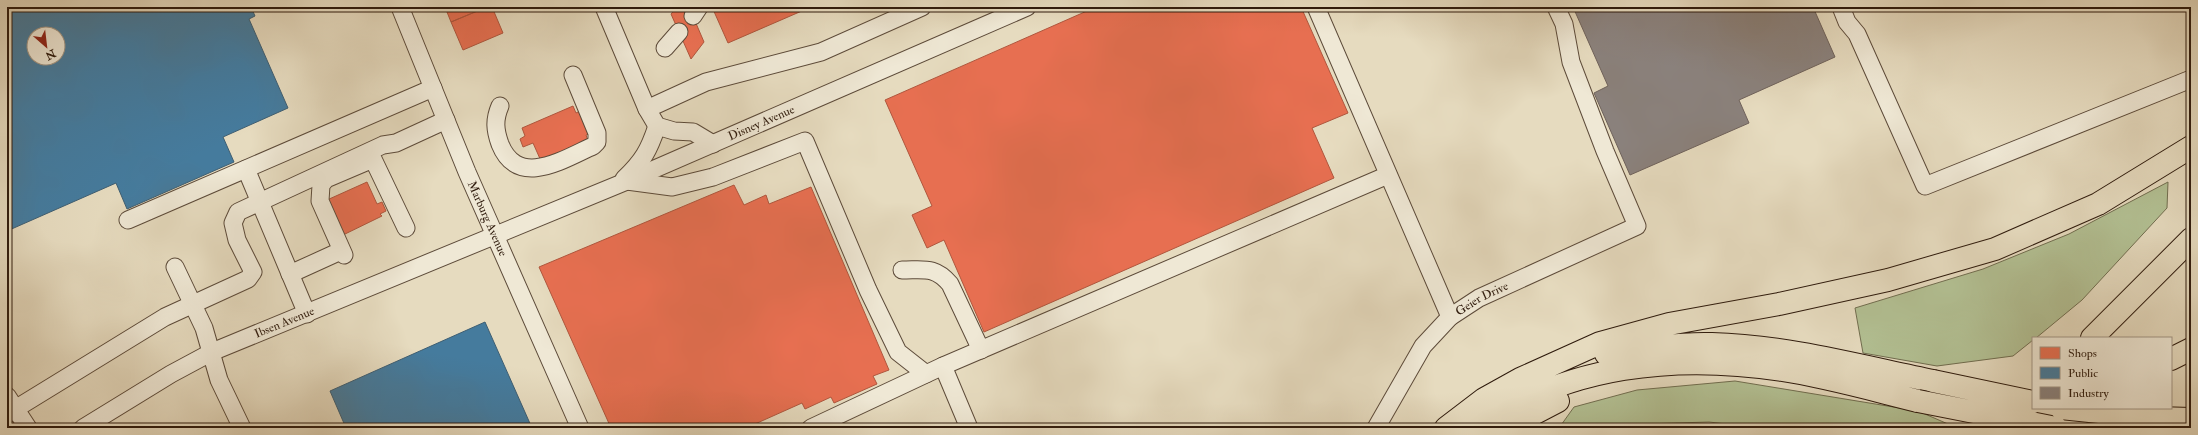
<svg xmlns="http://www.w3.org/2000/svg" width="2198" height="435" viewBox="0 0 2198 435" font-family="'IM FELL Double Pica',serif">
<style>
.green{fill:#b3c194;stroke:#716e50}
.shops{fill:#e76f51;stroke:#b0563d}
.public{fill:#457b9d;stroke:#3e5e72;fill-rule:evenodd}
.industry{fill:#8a817c;stroke:#6f625b}
.lines{fill:none;stroke-linecap:round;stroke-linejoin:round}
.minor-casing{stroke:#5d4b3a;stroke-width:19}
.highway-casing{stroke:#2f1b0d;stroke-width:24}
.minor{stroke:#efe8d5;stroke-width:17}
.highway{stroke:#e6dbbf;stroke-width:22}
.highway-bridge-casing{stroke:#2f1b0d;stroke-width:24;stroke-linecap:butt}
.highway-bridge{stroke:#e6dbbf;stroke-width:22}
.labels{text-anchor:middle;stroke-width:4;stroke-linejoin:round;paint-order:stroke}
.street-label{font-size:12px;fill:#2f1b0d;stroke:#efe8d5}
</style>
<rect width="100%" height="100%" fill="#e6dbbf"/>
<filter id="stains"><feTurbulence type="fractalNoise" baseFrequency=".005" numOctaves="4"/><feColorMatrix values="0 0 0 0 .2 0 0 0 0 .09 0 0 0 0 .02 0 0 0 .5 -.17"/></filter>
<radialGradient id="worn" r=".72"><stop offset=".6" stop-color="#630" stop-opacity="0"/><stop offset="1" stop-color="#630" stop-opacity=".3"/></radialGradient>
<path class="green" d="M2168 182 2167 208 2082 300 2036 338H2033V340L2013 356 1937 366 1863 353 1855 308 1983 269 2069 234Z
M1735 381 1918 411 1948 424 1942 428H1761L1709 422 1643 424 1627 428H1559L1574 407 1637 390Z"/>
<path class="shops" d="M445 7H487L451 22Z
M487 7H492L503 33 463 50 451 22Z
M677 7H689L704 42 691 59 671 14Z
M712 7H811L728 43Z
M1096 7H1301L1348 113 1312 128 1334 178 984 332 944 240 927 248 912 215 932 206 885 100Z
M573 106 576 113 584 109 594 132 586 135 588 141 541 161 533 143 523 147 520 139 525 136 522 128Z
M367 182 377 204 382 202 386 211 380 214 382 216 343 235 327 200Z
M734 185 744 205 766 195 769 204 811 187 889 370 873 376 877 384 834 403 831 397 805 409 802 403 746 428H611L539 267Z"/>
<path class="public" d="M7 7H251L255 16 249 19 288 108 223 137 234 162 127 209 116 183 7 231ZM34 34H58V58H34Z
M485 322 532 428H346L330 391Z"/>
<path class="industry" d="M1573 7H1813L1835 57 1739 100 1749 123 1630 175 1594 93 1608 86Z"/>
<g class="lines">
<defs>
<g id="minor">
<path id="s1" d="M400 7 467 172 580 428"/>
<path d="M604 7 647 109 657 126 674 131 693 132 713 144"/>
<path d="M1316 7 1450 317"/>
<path d="M1841 7 1847 22 1857 34 1925 186 2191 79"/>
<path d="M693 16 699 7"/>
<path d="M665 48 679 32"/>
<path d="M500 106C494 120 495 130 500 144 518 189 564 159 593 146L597 142V133L573 75"/>
<path d="M647 109 706 82 821 52 922 7"/>
<path d="M246 169 307 314"/>
<path d="M624 179C643 161 649 150 657 126"/>
<path d="M627 181 672 187 713 177 805 141 868 290 898 352 926 374"/>
<path d="M128 220 433 88"/>
<path d="M344 255 320 201 321 185 326 179 373 159 406 228"/>
<path d="M175 267 204 328 219 380 242 428"/>
<path d="M902 270C924 270 935 266 950 284L981 350"/>
<path d="M290 274 334 254"/>
<path d="M943 366 969 428"/>
<path d="M7 396 28 428"/>
<path d="M7 414 165 317 248 279 253 272 237 240 233 223 238 212 383 145 396 143 446 120"/>
<path id="s2" d="M83 428 171 374 212 352 627 181 1027 7"/>
<path d="M811 428 943 366 1388 175"/>
<path id="s3" d="M1376 428 1423 346 1450 317 1479 298 1637 226 1605 151 1571 62 1564 24 1556 7"/>
</g>
<path id="highway" d="M2092 338 2191 239
M1606 354C1641 348 1677 343 1712 344 1787 346 1860 366 1933 381
M2171 359 2191 349
M2157 418 2191 419
M1446 428 1484 399 1520 379 1600 343 1669 324 1779 304 1888 280 1995 249 2098 204 2191 147
M1478 428C1566 364 1677 354 1782 370 1828 377 1873 390 1918 401
M1513 428 1535 413 1558 401
M2060 428 2088 408"/>
</defs>
<use href="#minor" class="minor-casing"/>
<use href="#highway" class="highway-casing"/>
<use href="#minor" class="minor"/>
<use href="#highway" class="highway"/>
<defs>
<path id="highway-bridge" d="M1933 381 2033 402
M1918 401 2056 428
M2061 408 2157 418"/>
</defs>
<use href="#highway-bridge" class="highway-bridge-casing"/>
<use href="#highway-bridge" class="highway-bridge"/>
</g>
<g class="labels">
<g class="street-label">
<text dy="4" stroke="none"><textPath href="#s2" startOffset="745">Disney Avenue</textPath></text>
<text dy="4" stroke="none"><textPath href="#s1" startOffset="229">Marburg Avenue</textPath></text>
<text dy="4" stroke="none"><textPath href="#s3" startOffset="171">Geier Drive</textPath></text>
<text dy="4" stroke="none"><textPath href="#s2" startOffset="228">Ibsen Avenue</textPath></text>
</g>
</g>
<rect width="2198" height="435" fill="none" stroke="#e6dbbf" stroke-width="24"/>
<rect x="8" y="8" width="2182" height="419" fill="none" stroke="#2f1b0d" stroke-width="2"/>
<rect x="12" y="12" width="2174" height="411" fill="none" stroke="#2f1b0d"/>
<rect x="2032" y="337" width="140" height="72" fill="#efe8d5" stroke="#a29685"/>
<rect x="2040" y="347" width="20" height="12" fill="#e76f51" stroke="#a29685"/>
<text x="2068" y="357" font-size="12" fill="#2f1b0d">Shops</text>
<rect x="2040" y="367" width="20" height="12" fill="#457b9d" stroke="#a29685"/>
<text x="2068" y="377" font-size="12" fill="#2f1b0d">Public</text>
<rect x="2040" y="387" width="20" height="12" fill="#8a817c" stroke="#a29685"/>
<text x="2068" y="397" font-size="12" fill="#2f1b0d">Industry</text>
<g transform="translate(46 46) rotate(152)"><circle r="19" fill="#efe8d5" stroke="#a29685"/>
<path d="M0-3L7 15L0 10L-7 15Z" fill="#8f2418"/>
<text y="-6" font-size="11" font-weight="bold" text-anchor="middle" fill="#2f1b0d">N</text>
</g>
<rect width="100%" height="100%" filter="url(#stains)"/>
<rect width="100%" height="100%" fill="url(#worn)"/>
</svg>
